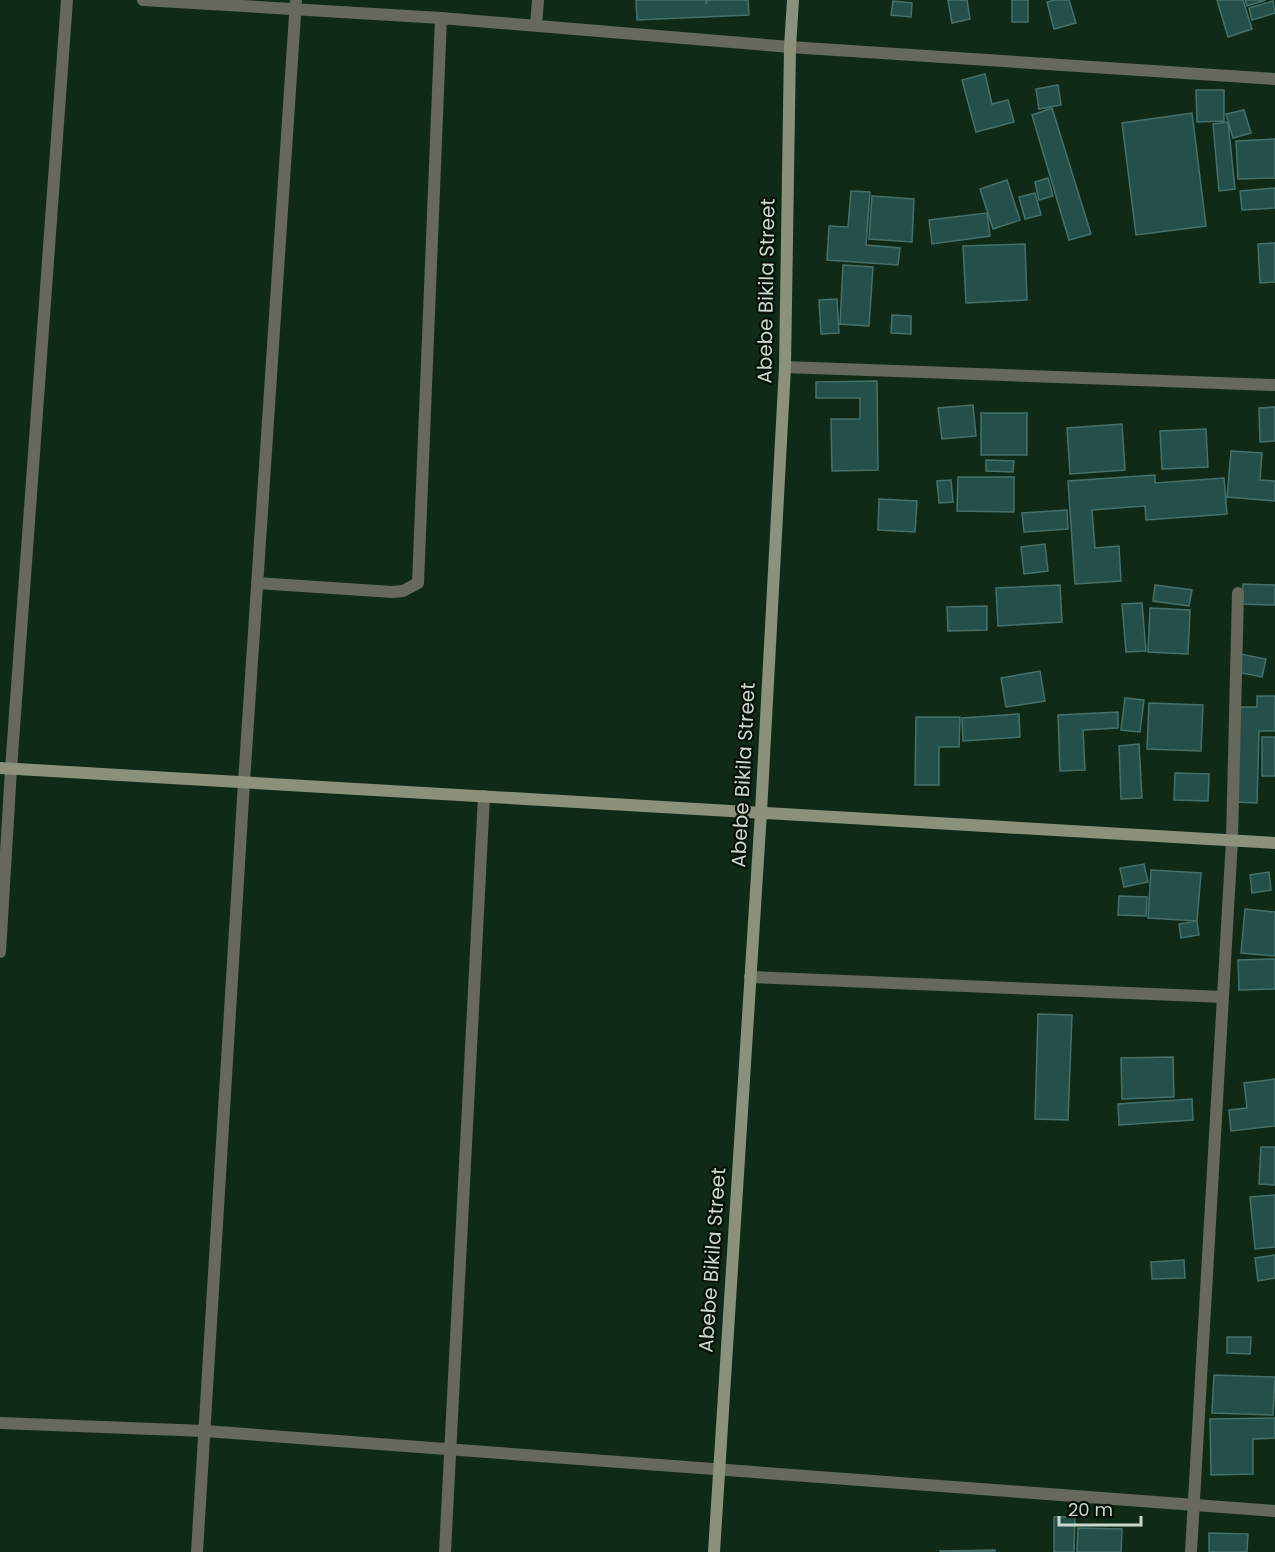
<svg xmlns="http://www.w3.org/2000/svg" width="1275" height="1552" viewBox="0 0 1275 1552" font-family="Poppins,sans-serif">
<style>
.building{fill:#25504a;stroke:#46716b;stroke-width:1.5}
.lines{fill:none;stroke-linecap:round;stroke-linejoin:round}
.street{stroke:#66695b;stroke-width:12}
.secondary{stroke:#8b917a;stroke-width:12}
.labels{text-anchor:middle;stroke-width:4.5;stroke-linejoin:round;paint-order:stroke}
.street-label{font-size:20px;fill:#c9d9cd;stroke:#061008}
</style>
<rect width="100%" height="100%" fill="#0f2b18"/>
<path class="building" d="M636 0H706V4L707 0H748L749 15 637 20Z
M948 0H967L970 19 952 23Z
M1012 0H1028V22H1012Z
M1055 0H1069L1076 23 1054 29 1047 2Z
M1217 0H1243L1252 29 1228 37Z
M1245 0H1266L1247 6Z
M893 1 912 3 911 17 891 15Z
M1273 1 1275 13 1252 20 1249 8Z
M985 74 992 104 1008 100 1014 122 976 132 962 80Z
M1058 85 1061 105 1039 109 1036 89Z
M1196 90H1224V121L1197 122Z
M1052 108 1091 234 1069 240 1032 115Z
M1244 110 1251 133 1233 138 1226 114Z
M1192 113 1206 226 1136 235 1122 123Z
M1228 122 1235 189 1219 191 1213 124Z
M1275 139V178L1238 179 1236 141Z
M1048 178 1053 196 1039 200 1035 182Z
M1007 180 1020 220 993 229 980 189Z
M1275 188V208L1242 210 1240 191Z
M851 191 870 192 866 245 900 248 898 265 827 260 829 226 848 227Z
M1035 193 1041 215 1025 219 1019 197Z
M872 196 914 199 912 242 869 239Z
M987 213 990 236 932 244 929 220Z
M1275 243V282L1260 283 1258 244Z
M1025 244 1027 300 966 303 963 246Z
M843 265 873 267 869 326 840 324Z
M837 299 839 333 821 334 819 300Z
M892 315 911 316V334L891 333Z
M877 381 878 470 832 471 831 419H860V398H816V382Z
M973 405 976 436 942 439 938 408Z
M1275 407V441L1260 442 1259 408Z
M981 413H1027V455H981Z
M1122 424 1125 470 1070 474 1067 428Z
M1206 429 1208 467 1162 469 1160 431Z
M1231 451 1262 453 1260 480 1275 481V501L1227 497Z
M986 460 1014 461 1013 472 986 471Z
M1155 475V483L1224 478 1227 514 1146 520 1145 506 1092 510 1095 548 1119 546 1121 581 1075 584 1068 481Z
M958 477H1014V512L957 511Z
M951 480 953 502 939 503 937 481Z
M879 499 917 501 915 532 878 530Z
M1067 510 1068 529 1024 532 1022 513Z
M1045 544 1048 571 1024 574 1021 547Z
M1243 584 1275 585V605L1242 604Z
M1060 585 1062 622 998 626 996 588Z
M1155 585 1192 590 1189 606 1153 601Z
M1142 603 1146 651 1126 652 1122 604Z
M987 606V630L948 631 947 607Z
M1150 608 1190 610 1188 654 1148 652Z
M1240 654 1266 659 1262 677 1236 672Z
M1040 671 1045 701 1006 707 1001 678Z
M1257 696H1275V731H1259L1257 803 1234 802 1236 707H1257Z
M1125 698 1144 700 1140 732 1121 730Z
M1149 703 1203 705 1201 751 1147 749Z
M1118 712V728L1083 730 1085 770 1060 771 1058 715Z
M1019 714 1020 737 963 741 962 718Z
M916 717H960L959 747H939V785H915Z
M1262 737H1275V776H1262Z
M1139 744 1142 798 1121 799 1119 746Z
M1175 773 1209 774 1208 801 1174 800Z
M1144 864 1148 882 1124 887 1120 868Z
M1151 870 1201 873 1197 921 1148 918Z
M1269 872 1271 890 1252 893 1250 875Z
M1119 896 1147 897 1146 916 1118 915Z
M1245 909 1275 912V956L1241 953Z
M1197 921 1199 935 1181 938 1179 924Z
M1275 959V989L1239 990 1238 960Z
M1038 1014 1072 1015 1068 1120 1035 1119Z
M1173 1057 1174 1097 1122 1099 1121 1058Z
M1275 1079V1126L1231 1131 1229 1110 1247 1108 1244 1083Z
M1192 1099 1193 1120 1119 1125 1118 1104Z
M1261 1147H1275V1185L1259 1184Z
M1275 1195V1247L1255 1249 1250 1197Z
M1275 1255V1278L1258 1281 1255 1258Z
M1184 1260 1185 1278 1152 1279 1151 1262Z
M1227 1337H1251L1250 1354 1227 1353Z
M1214 1375 1275 1377 1273 1415 1212 1413Z
M1275 1418V1438L1253 1439V1474L1211 1475 1210 1419Z
M1054 1517H1075L1074 1552H1054Z
M1078 1528 1122 1529 1121 1552H1077Z
M1209 1533 1248 1534 1247 1552H1209Z
M995 1550V1552H941L940 1551Z"/>
<g class="lines">
<path class="street" d="M143 0 441 18 790 47 1275 79
M536 25 538 0
M785 367 1275 385
M257 583 392 592 403 591 418 583 441 18
M0 952 11 769 67 0
M750 977 1223 997
M0 1423 205 1431 1275 1511
M197 1552 244 782 296 0
M445 1552 484 796
M1191 1552 1232 840 1238 593"/>
<path class="secondary" d="M0 768 1275 843
M714 1552 761 812 785 367 790 47 793 0"/>
</g>
<g class="labels">
<g class="street-label">
<text transform="translate(766 291) rotate(-89)" y="7">Abebe Bikila Street</text>
<text transform="translate(743 775) rotate(-87)" y="7">Abebe Bikila Street</text>
<text transform="translate(712 1260) rotate(-86)" y="7">Abebe Bikila Street</text>
</g>
</g>
<path d="M1059 1516v9h82v-9" fill="none" stroke="#c9d9cd" stroke-width="3"/>
<text x="1068" y="1516" font-size="18" fill="#c9d9cd" stroke="#061008" stroke-width="4.5" paint-order="stroke">20 m</text>
</svg>
